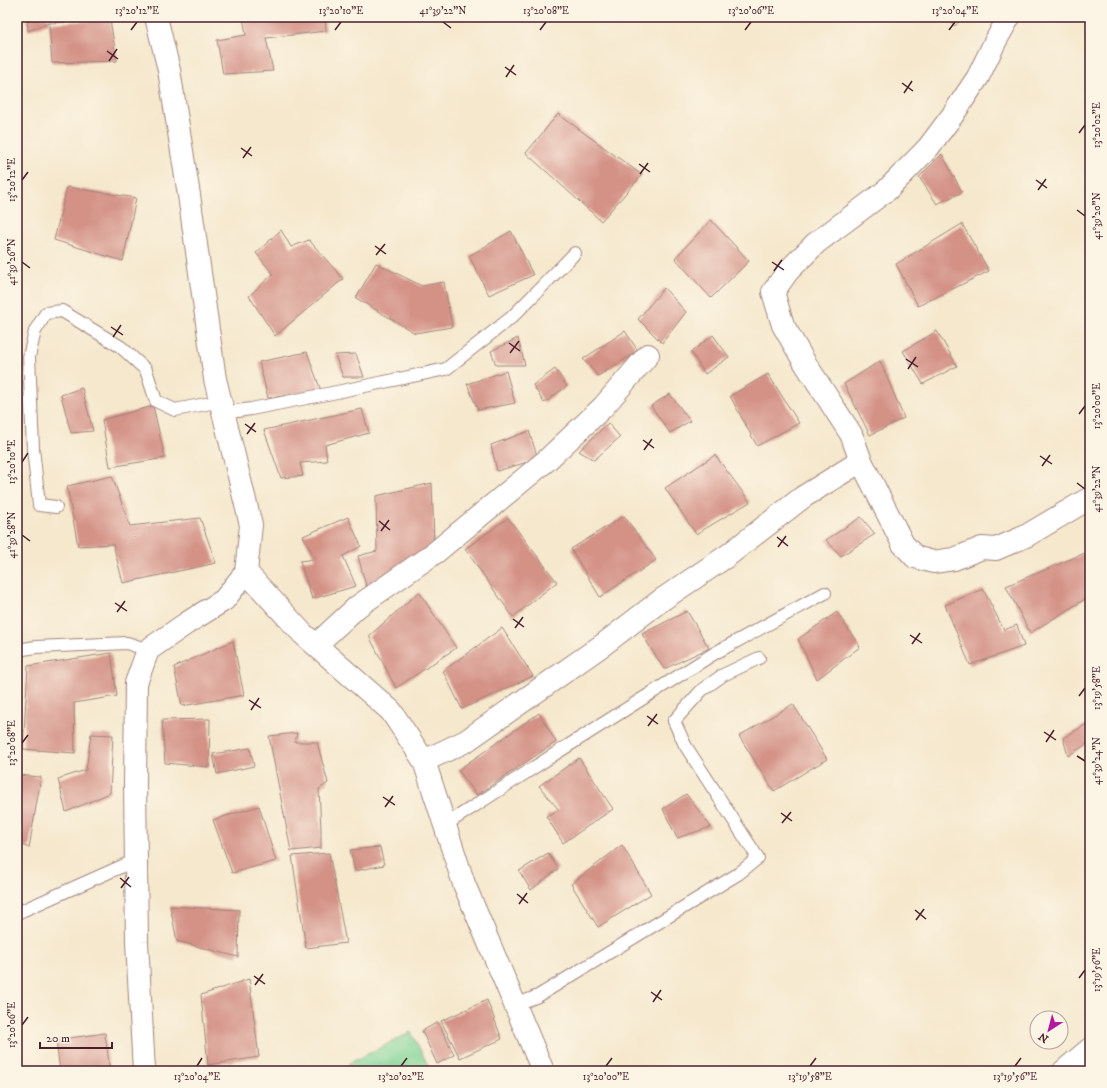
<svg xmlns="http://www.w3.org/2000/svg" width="1107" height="1088" viewBox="0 0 1107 1088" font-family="'IM FELL DW Pica',serif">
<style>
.green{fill:#7fd395;stroke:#647960}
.building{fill:#d49287}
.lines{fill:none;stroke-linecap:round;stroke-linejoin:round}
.service-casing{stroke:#a0847c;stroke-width:14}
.minor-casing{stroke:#a0847c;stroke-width:24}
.service{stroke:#fff;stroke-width:12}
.minor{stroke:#fff;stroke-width:22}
.ticks{fill:none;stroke:#4a1f2b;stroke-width:1.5}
.neatline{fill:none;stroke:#4a1f2b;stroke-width:1.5}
.ticks-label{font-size:10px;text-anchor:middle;fill:#4a1f2b}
</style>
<rect width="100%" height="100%" fill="#fcf5e5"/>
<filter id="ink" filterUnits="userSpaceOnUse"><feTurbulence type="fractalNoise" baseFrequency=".025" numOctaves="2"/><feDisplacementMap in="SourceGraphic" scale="8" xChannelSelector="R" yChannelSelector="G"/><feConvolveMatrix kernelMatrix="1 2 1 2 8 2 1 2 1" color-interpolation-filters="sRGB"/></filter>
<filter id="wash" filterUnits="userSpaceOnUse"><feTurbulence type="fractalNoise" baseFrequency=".012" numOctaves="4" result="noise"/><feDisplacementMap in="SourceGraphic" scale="16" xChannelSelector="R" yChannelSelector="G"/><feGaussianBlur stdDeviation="0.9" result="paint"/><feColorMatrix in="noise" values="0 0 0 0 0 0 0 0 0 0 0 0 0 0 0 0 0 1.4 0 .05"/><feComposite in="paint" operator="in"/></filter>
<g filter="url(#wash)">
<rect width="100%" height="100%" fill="#f5e8cd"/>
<path class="green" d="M411 1032 431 1071H352L348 1064Z"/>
<g id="blocks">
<path class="building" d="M27 17H48L49 23 28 31Z
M243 17H325L326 31 266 38 273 71 223 74 217 40 246 35Z
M946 17H963L955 26Z
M110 20 117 61 52 63 49 23Z
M558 114 642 175 601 221 526 153Z
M942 154 962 192 937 204 919 177Z
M67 187 136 198 123 261 54 240Z
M711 220 749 261 711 298 675 258Z
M962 224 989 271 918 306 896 264Z
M281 230 291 247 309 240 343 279 275 336 249 296 273 274 256 253Z
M511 231 533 275 489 295 469 256Z
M376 263 422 286 444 282 452 327 415 333 356 298Z
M664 288 686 312 662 343 638 319Z
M625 331 638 351 598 376 583 359Z
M937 331 957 366 923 384 903 351Z
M713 335 729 357 705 374 691 352Z
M518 338 525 365H496L491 351Z
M307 352 321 391 268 398 259 362Z
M356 354 364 377H343L335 355Z
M880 361 904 418 870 435 844 384Z
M555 369 567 386 544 403 533 385Z
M506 371 515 403 478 410 467 384Z
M768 374 799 423 757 446 730 396Z
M82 388 93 431 71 433 61 395Z
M670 394 690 421 670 433 651 406Z
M153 406 165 458 110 467 102 420Z
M362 409 369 433 325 445 327 461 300 463 303 476 281 478 264 430Z
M608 423 620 437 594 460 579 451Z
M529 431 538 459 497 471 491 445Z
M715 455 750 502 696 534 665 488Z
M112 476 130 526 200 518 216 563 123 583 113 544 78 546 67 486Z
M432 483 434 544 383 583 366 586 358 556 377 551 376 496Z
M624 516 656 560 600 597 571 549Z
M348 517 361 546 343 556 356 586 312 599 300 561 315 559 303 536Z
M861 517 875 534 841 556 826 540Z
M508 518 557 582 513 617 465 549Z
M1090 551V596L1030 633 1006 586Z
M983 589 1004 630 1017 625 1024 646 970 665 945 605Z
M419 592 456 648 396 688 369 636Z
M687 611 709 648 664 669 642 634Z
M837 612 860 647 817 679 798 639Z
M502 628 533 676 462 709 443 671Z
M233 641 244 695 182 706 174 667Z
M111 653 117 696 74 703 75 753 23 749 28 666Z
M793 704 827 759 774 791 739 736Z
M539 713 556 742 477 795 458 770Z
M210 719 209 767 165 763 162 720Z
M1090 722V742L1068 756 1063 738Z
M297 733 295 742H317L328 783 319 789 321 830V848L291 851 269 736Z
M91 734 113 735 110 793 66 812 58 779 86 770Z
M250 748 254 766 217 774 213 754Z
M579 758 613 809 563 843 546 816 559 810 539 786Z
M17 775 41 777 29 848 17 843Z
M686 794 711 827 677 838 663 809Z
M259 806 276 861 232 873 213 820Z
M622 845 651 894 598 927 571 884Z
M380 847 384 865 355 871 350 850Z
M329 853 346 943 306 948 292 856Z
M548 853 558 869 531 890 519 871Z
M170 906 239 910 238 957 177 941Z
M249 979 259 1057 208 1065 201 995Z
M487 1000 502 1039 460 1058 441 1021Z
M438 1022 454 1055 437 1064 422 1031Z
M105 1033 110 1071H60L56 1040Z"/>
</g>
</g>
<g filter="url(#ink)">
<use href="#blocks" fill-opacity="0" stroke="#a0847c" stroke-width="1"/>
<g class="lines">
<defs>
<path id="service" d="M223 413 251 409 332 393 446 369 512 317 575 253
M56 507 39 505 33 448 29 357 35 331 46 313 62 311 121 347 146 370 156 401 175 410 221 401
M17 650 36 647 127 643 148 650
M445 825 558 752 715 653 825 593
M17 913 136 860
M515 1005 538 996 738 874 758 858 685 745 674 721 702 690 723 675 759 658"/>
<path id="minor" d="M1009 17 995 42 978 77 952 116 928 148 887 190 816 243 788 271 773 292 783 325 805 363 851 434 861 461 903 544 915 557 933 562 954 559 982 548 996 549 1026 536 1090 498
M246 572 303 634 391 711 424 761 464 884 543 1071
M316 645 357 607 436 552 547 460 603 407 648 355
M424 761 466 741 604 644 660 601 727 556 803 497 861 461
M144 1071 137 942 135 784 136 683 148 650 187 623 224 600 246 572 251 525 215 379 189 195 169 70 156 17
M1064 1071 1090 1049"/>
</defs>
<use href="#service" class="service-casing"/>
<use href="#minor" class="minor-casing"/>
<use href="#service" class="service"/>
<use href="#minor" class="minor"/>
</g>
</g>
<path class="ticks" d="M443 22 451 28M131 30 137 22M335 30 341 22M540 30 546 22M745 30 751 22M949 30 955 22M107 51 118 59M109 61 117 49M505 67 516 75M506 77 514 65M902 83 913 91M904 93 912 81M1079 133 1085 125M241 148 252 156M243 158 251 147M639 164 650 172M640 174 648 163M22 180 28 172M1036 180 1047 188M1038 190 1046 179M1077 210 1085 216M375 246 386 254M376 255 385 244M22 262 30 268M772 262 784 270M774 271 782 260M111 327 123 335M113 337 121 325M509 343 520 351M510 353 519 341M906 359 918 367M908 369 916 357M1079 414 1085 406M245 424 256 432M247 434 255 423M643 440 654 448M644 450 652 439M1040 456 1052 464M22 462 28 453M1042 466 1050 455M1077 483 1085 489M379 521 390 530M381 531 389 520M22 535 30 541M777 537 788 546M778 547 786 536M115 603 127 611M117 612 125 601M513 619 524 627M515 628 523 617M910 635 922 643M912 644 920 633M1079 696 1085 688M249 700 261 708M251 710 259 698M647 716 658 724M648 726 657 714M1044 732 1056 740M1046 742 1054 730M22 743 28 735M1077 756 1085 761M383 797 395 805M385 807 393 796M781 813 792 821M782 823 791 812M120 878 131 887M121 888 129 877M517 894 528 903M519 904 527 893M915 910 926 919M916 920 924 909M254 976 265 984M1079 978 1085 970M255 985 263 974M651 992 662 1000M653 1002 661 990M22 1025 28 1017M197 1066 202 1058M401 1066 407 1058M606 1066 612 1058M810 1066 816 1058M1015 1066 1021 1058"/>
<rect width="1107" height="1088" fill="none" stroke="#fcf5e5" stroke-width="44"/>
<g transform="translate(1049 1030) rotate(216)"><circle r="19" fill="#fcf5e5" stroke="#b59f9b"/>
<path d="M0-3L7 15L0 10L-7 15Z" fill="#b5179e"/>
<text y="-6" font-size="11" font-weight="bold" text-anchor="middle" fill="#4a1f2b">N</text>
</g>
<path d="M40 1042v6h72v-6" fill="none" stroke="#4a1f2b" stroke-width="2"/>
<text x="46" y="1042" font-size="12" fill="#4a1f2b" stroke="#fcf5e5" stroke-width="3" paint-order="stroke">20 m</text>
<rect x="22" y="22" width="1063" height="1044" class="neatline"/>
<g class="ticks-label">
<text x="137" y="14">13°20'12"E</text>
<text x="341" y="14">13°20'10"E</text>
<text x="443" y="14">41°39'22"N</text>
<text x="546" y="14">13°20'08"E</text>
<text x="751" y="14">13°20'06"E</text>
<text x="955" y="14">13°20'04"E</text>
<text transform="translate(1096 125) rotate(-90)" y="4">13°20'02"E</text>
<text transform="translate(11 180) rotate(-90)" y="4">13°20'12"E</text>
<text transform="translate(1096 216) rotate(-90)" y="4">41°39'20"N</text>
<text transform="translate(11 262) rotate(-90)" y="4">41°39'26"N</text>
<text transform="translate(1096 406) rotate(-90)" y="4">13°20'00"E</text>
<text transform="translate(11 462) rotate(-90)" y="4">13°20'10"E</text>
<text transform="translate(1096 489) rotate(-90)" y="4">41°39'22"N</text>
<text transform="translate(11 535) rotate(-90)" y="4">41°39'28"N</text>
<text transform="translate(1096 688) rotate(-90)" y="4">13°19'58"E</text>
<text transform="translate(11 743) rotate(-90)" y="4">13°20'08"E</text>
<text transform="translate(1096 761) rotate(-90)" y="4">41°39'24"N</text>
<text transform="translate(1096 970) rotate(-90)" y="4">13°19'56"E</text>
<text transform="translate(11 1025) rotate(-90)" y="4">13°20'06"E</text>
<text x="197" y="1080">13°20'04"E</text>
<text x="401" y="1080">13°20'02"E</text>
<text x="606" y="1080">13°20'00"E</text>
<text x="810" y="1080">13°19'58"E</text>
<text x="1015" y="1080">13°19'56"E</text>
</g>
</svg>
